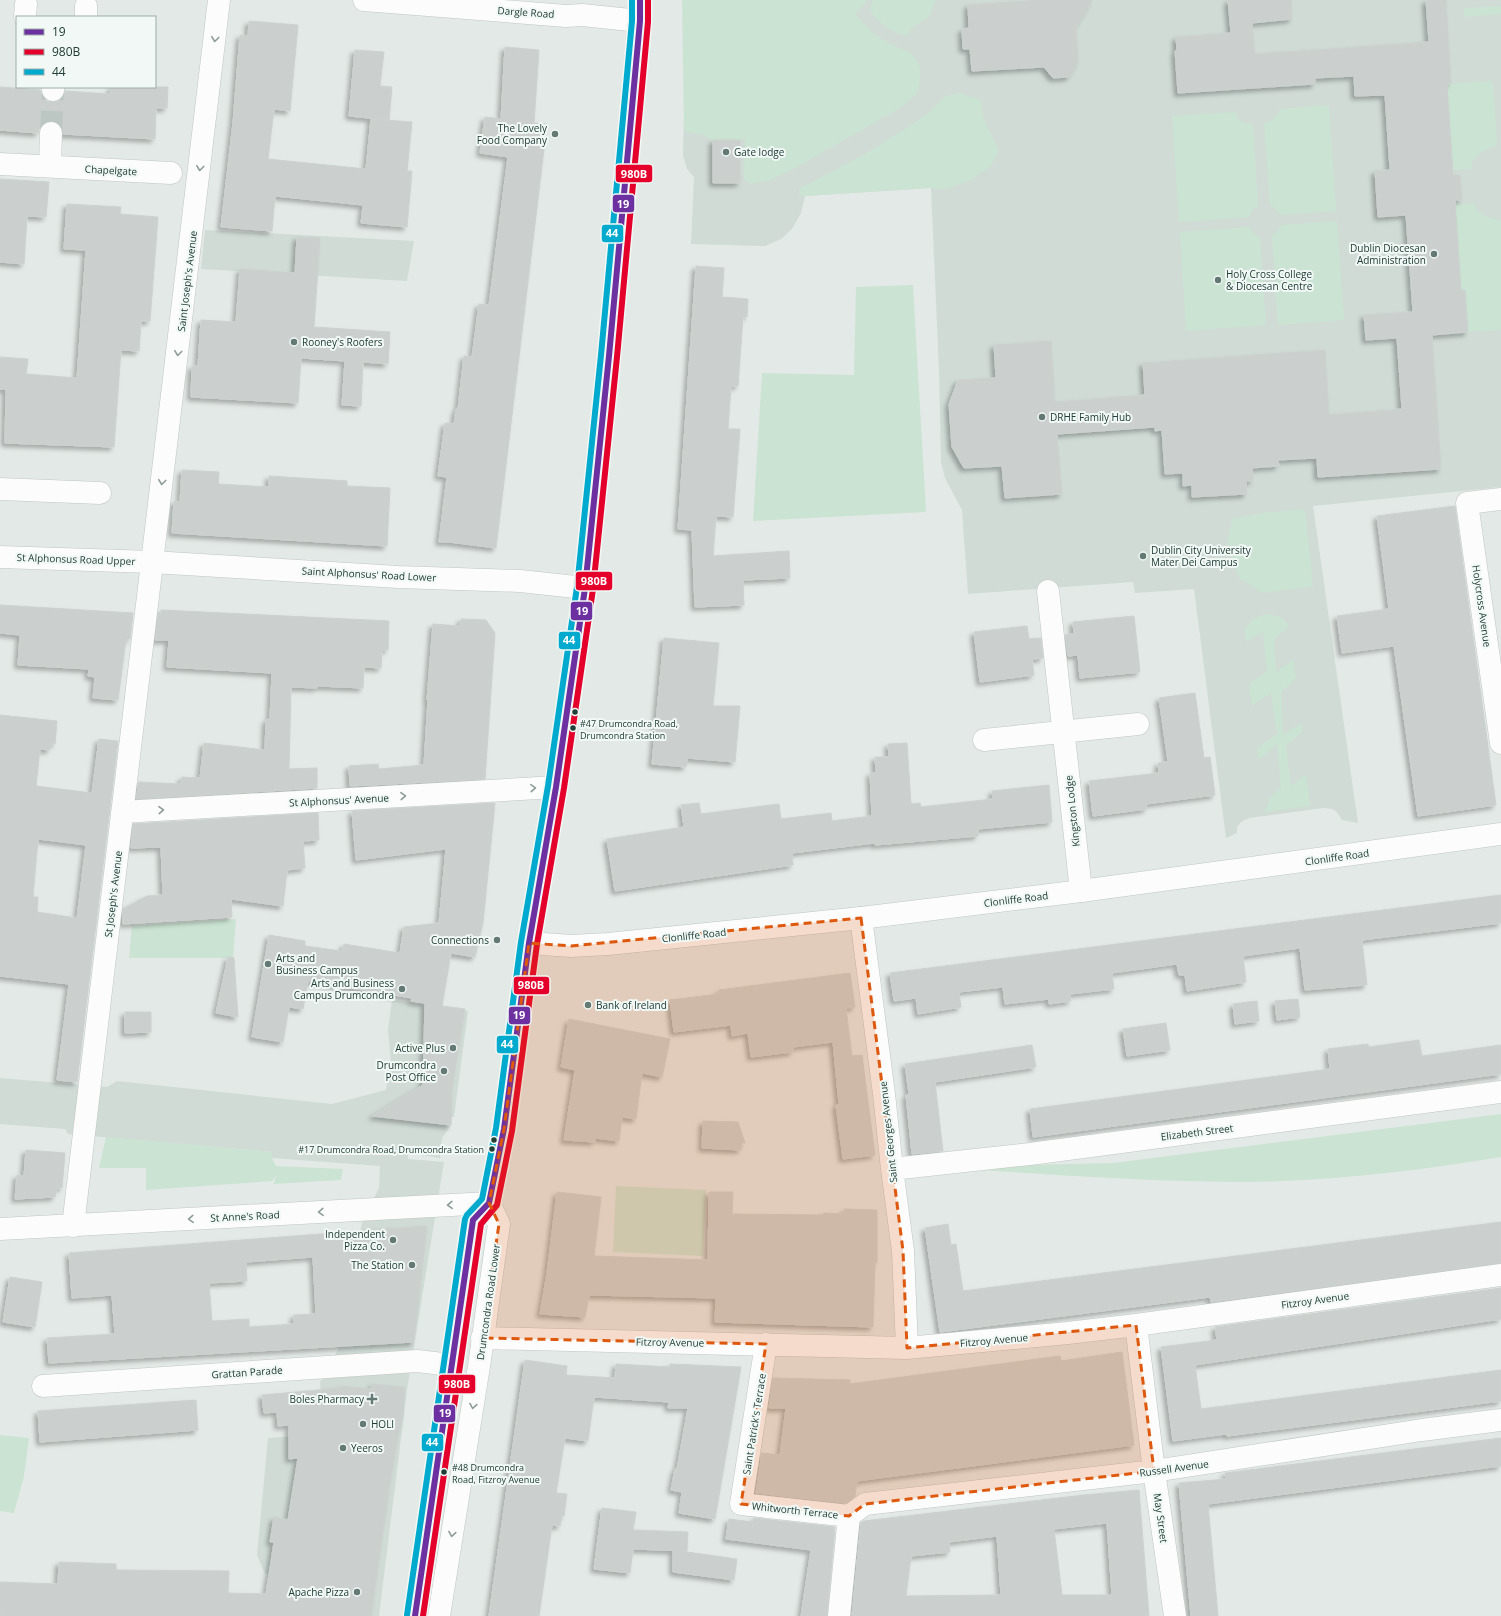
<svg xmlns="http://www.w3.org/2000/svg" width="1501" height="1616" viewBox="0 0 1501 1616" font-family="'Open Sans',sans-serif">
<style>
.built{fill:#d0dbd6}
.green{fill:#cbe3d3}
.building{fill:#cbd0ce;stroke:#ccd2cf;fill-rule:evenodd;filter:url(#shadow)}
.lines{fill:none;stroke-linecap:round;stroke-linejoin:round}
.street-tunnel{stroke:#bcc7c3;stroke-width:22;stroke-dasharray:22 11;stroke-linecap:butt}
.street-casing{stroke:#c0c6c3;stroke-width:23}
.secondary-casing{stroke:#bec7c4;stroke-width:23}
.street{stroke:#fbfcfb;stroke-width:22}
.secondary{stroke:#fbfcfb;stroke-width:22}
.bus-1-casing{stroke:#f1f8f5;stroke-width:9}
.bus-2-casing{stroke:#f1f8f5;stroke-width:9}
.bus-3-casing{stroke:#f1f8f5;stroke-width:9}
.bus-1{stroke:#6c30a1;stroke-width:6}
.bus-2{stroke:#e4002b;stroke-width:6}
.bus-3{stroke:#00a9ce;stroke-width:6}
.oneway{stroke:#8e9c98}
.marked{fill:#de580e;fill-opacity:0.2;stroke:#de580e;stroke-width:3;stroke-dasharray:8 5;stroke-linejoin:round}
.poi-dot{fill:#647974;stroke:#f1f8f5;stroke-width:1.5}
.bus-dot{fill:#203d36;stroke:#f1f8f5;stroke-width:1.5}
.labels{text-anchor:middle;stroke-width:4;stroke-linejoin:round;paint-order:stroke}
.bus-label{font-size:9px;fill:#203d36;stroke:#f1f8f5;text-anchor:start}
.street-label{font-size:10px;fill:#203d36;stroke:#f1f8f5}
.poi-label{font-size:10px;fill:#203d36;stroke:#f1f8f5;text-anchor:end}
.line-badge{stroke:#f1f8f5;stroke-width:1.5}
.badge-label{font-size:11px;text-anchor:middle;font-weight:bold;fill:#fff}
</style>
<defs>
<filter id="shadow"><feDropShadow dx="-3.5" dy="3.5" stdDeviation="2" flood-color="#0004"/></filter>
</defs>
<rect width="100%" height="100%" fill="#e3e9e6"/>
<path class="built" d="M687 0H1501V487L1313 506 1358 823 1342 820 1337 812 1332 809 1323 808 1249 818 1241 822 1237 827V833L1226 838 1194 589 1135 593 1133 582 968 594 962 510 945 478 941 462 939 370 931 188 805 196 801 213 792 229 781 239 765 246 691 244 694 177 687 169 683 155Z
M205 230 414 241 407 281 201 269Z
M392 1000 468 1011 454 1117H451V1125L442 1138 440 1158 408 1153V1159L444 1162 407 1390 379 1616H309L273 1578 264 1572 257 1555 268 1438 317 1435 324 1417 320 1382 340 1346 339 1322 362 1223 379 1188 380 1166 272 1158V1152L68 1134 65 1129 0 1124V1078L107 1087 117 1081 332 1104 386 1090 391 1062 388 1030Z"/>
<path class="green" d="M682 0H868L855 14 873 33 890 44 911 53 919 64 920 71 919 87 915 96 898 109 793 169 767 181 751 184 744 179 745 138 740 140H713L703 135 684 131Z
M875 0H936L929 17 911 28 908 35C894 36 879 22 870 11L872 3Z
M1501 6V14L1464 17V8Z
M1491 81 1493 83 1497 142 1495 146C1485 150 1471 155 1472 169L1453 170 1447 84Z
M960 93 981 100 983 117 999 151 991 166 969 181 945 189 931 188 805 196 799 195V189L865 154 907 128 928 113 945 96Z
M1329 105 1336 211 1280 215 1276 209 1270 205 1264 123C1272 121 1277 117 1280 109Z
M1235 112C1238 121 1244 124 1253 123L1258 206 1252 210 1249 217 1179 222 1172 116Z
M1474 203C1477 217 1491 217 1501 221V330L1468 332 1465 291H1461L1455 205Z
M1337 221 1344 320 1278 325 1272 236 1277 232 1281 225Z
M1249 227 1254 234 1260 237 1266 325 1186 331 1180 232Z
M913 285 926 512 753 521 762 373 854 375 856 287Z
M1305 509 1313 586 1263 593 1239 578 1227 544 1232 519 1261 513Z
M1264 614C1276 615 1284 616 1289 627L1274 639 1276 672 1293 660 1296 678 1281 692 1283 735 1301 723 1303 731 1286 746 1291 786 1306 774 1310 806 1265 812C1267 801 1272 794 1281 788L1277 744 1259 760 1257 748 1277 734 1271 693 1252 706 1249 684 1267 671 1263 631 1247 642 1244 631 1251 621Z
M236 919 233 958H129L132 926Z
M1501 1114V1157C1418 1171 1330 1181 1246 1182 1143 1182 1041 1174 938 1167L1113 1163Z
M106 1137 272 1152V1158L276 1166 343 1169 341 1180 273 1184 277 1175 272 1181 146 1190V1168H99Z
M616 1186 706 1190 703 1256 613 1252Z
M0 1435 29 1438 24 1476 14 1513 0 1511Z"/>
<path class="building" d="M1042 0H1092L1076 27 1078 61 1069 77 1053 78 1044 67 972 71 970 49H963L962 29 969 28 968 5Z
M1228 0H1291L1292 19 1252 23 1255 54 1429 42 1426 0H1446L1451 83 1447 84 1453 175H1460L1462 200H1455L1461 291 1465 290 1468 332 1432 335 1441 469 1318 477 1317 458 1278 460 1279 466 1252 468 1253 481H1246L1247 494 1192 497V485L1183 486V473L1165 474 1162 430 1155 431V427L1057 434 1062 494 1005 498 1002 466 964 468 952 447 949 404 958 380 996 378 994 345 1051 341 1055 402 1145 395 1143 363 1325 350 1329 415 1402 409 1397 338 1366 340 1364 315 1413 312 1406 215 1378 217 1375 171 1390 170 1385 95 1355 96 1354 76 1315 78V84L1178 93 1175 51H1177L1176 37 1231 33Z
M249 21 298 25 290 111 274 109 268 159 366 169 371 119 412 122 407 171H412L407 227 361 223 363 205 275 196 272 231 221 227 233 123 240 35 248 36Z
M505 47 539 50 534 123 547 124 496 548 449 542H439L447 477 438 476 445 423 454 424 456 409H458L464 356 472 357 479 304 489 305 508 157 480 153 485 117 501 119Z
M355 50 384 52 380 86 392 87 389 120 349 116Z
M0 87 40 90 42 96 46 101 53 102 60 101 64 97 65 91 110 94 111 87H168L167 108H156L155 139 63 134 62 127 57 122 52 121 45 122 40 127 38 133 0 130Z
M713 140H740V183H713Z
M0 179 49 182 46 217 27 216 24 264 0 262Z
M67 204 121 207 120 214 158 217 150 321H141L139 351 121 350 114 447 5 443 6 389H0V357L28 359 26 374 77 378 86 250 64 249Z
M297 237 320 238 314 327 390 332 388 364 363 362 361 406 342 405 345 361 301 358 298 403 191 397 192 366H198L201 320 236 322 240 269 295 273Z
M696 266 724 268 722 297 748 299 747 317H743L738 386H731L728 429H740L733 517 716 516 713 556 789 551 790 578 743 580 744 605 695 607 692 530 678 529Z
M182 470 219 472 218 484 269 487V476L347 481V486L390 488 387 546 172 533 174 501 180 502Z
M1455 506 1496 805 1418 816 1394 646 1342 653 1337 616 1389 609 1377 516Z
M0 605 133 613 130 639H126L118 700 93 698 95 677 88 676 89 669 18 665 20 635 0 633Z
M161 610 389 621 388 650H382L381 668 364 667 363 688 318 686 317 688 291 687 289 769 317 768V788L136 799 139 782 181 784 182 777 200 778 204 743 265 750 266 720 270 719 272 673 167 667 169 640H155L158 615H161Z
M1134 616 1140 672 1080 678 1078 655 1068 656 1065 635 1074 634 1073 622Z
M461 619 486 620 495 633 485 779 350 786 349 766 378 764 379 769 424 765 428 700H427L433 624 460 626Z
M1027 626 1029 639 1041 638 1043 658 1032 659 1034 675 980 682 974 632Z
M664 638 719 643 713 706H740L735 762 687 758 686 767 652 764Z
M1195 693 1204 758 1210 757 1215 795 1146 804 1147 809 1093 816 1089 781 1159 773 1158 763 1168 762 1159 698Z
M0 715 57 721 55 744 51 743 50 750 40 749 36 786 92 793 99 739 118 741 77 1082 57 1080 69 984 0 976ZM38 839 86 845 77 918 37 912 38 897H33Z
M907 743 911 804 920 803 921 807 993 799 992 791 1049 785 1052 822 978 829V836L875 845V843L792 853 793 865 615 891 607 839 684 827 681 805 699 803 701 814 779 804 781 819 831 813 832 821 872 816 870 773H876L875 757H889L888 744Z
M495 803 483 923 475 957 451 953 442 1006 465 1009 452 1088 451 1125 372 1116 423 1085 425 1003 411 1001 412 998 308 981 303 1009 289 1007 283 1042 252 1037 269 935 305 941V946L342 951 344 944 400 953 404 927 439 923 446 849 356 860 352 811Z
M318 813 319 840 303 841 305 868 287 870 283 906 231 899 232 917 123 924V909L147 896 163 895 161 847 131 848 133 824Z
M1501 895V923L1362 940 1367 985 1305 990 1300 948 1243 956 1246 982 1187 991 1185 975H1179L1177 964 1112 973 1114 989 1070 994 1071 1001 1049 1004V999L1005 1004 1003 987 959 992 961 1007 918 1014 916 998 894 1001 890 973Z
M228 957 234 958 238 1017 216 1013Z
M850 973 855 1007 846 1008 852 1056 862 1055 875 1155 843 1159 836 1105 839 1104 833 1042 793 1047V1052L751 1057 748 1033 732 1036 731 1025 674 1032 670 1000 719 994V990Z
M1298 999 1300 1017 1277 1020 1275 1001Z
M1257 1001 1259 1021 1235 1024 1233 1004Z
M125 1012H151V1032L125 1033Z
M569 1019 670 1039 662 1077 642 1073 636 1119 622 1117 619 1141 595 1138V1142L564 1140 575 1070 561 1067Z
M1166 1023 1170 1050 1127 1056 1123 1029Z
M1419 1040 1422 1056 1501 1045V1074L1033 1137 1030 1109 1330 1069 1328 1049 1368 1044 1369 1047Z
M1032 1045 1036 1067 935 1082 943 1151 912 1154 906 1095 909 1094 905 1064Z
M703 1121 738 1122 745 1143H741V1150L702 1148Z
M26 1150 65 1153 62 1188H57L55 1197 15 1199 17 1175 24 1176Z
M557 1192 601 1197 594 1256 708 1260 709 1192H733L732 1214 823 1215 824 1213 845 1214 844 1209 877 1210V1263H875L873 1327 715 1322 716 1298 589 1295 585 1317 540 1314 547 1273Z
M1501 1222V1263L1211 1302 1210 1297 940 1332 925 1228 948 1224 951 1245 956 1244 963 1291Z
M427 1226 414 1342 49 1363 47 1338 115 1334 112 1295 72 1298 69 1253ZM313 1257 316 1314 294 1315V1324L249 1327V1319L212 1321 209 1283 247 1281 246 1262Z
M10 1277 42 1282 35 1327 3 1322Z
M1501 1288V1319L1195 1365 1201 1409 1501 1370V1401L1227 1436 1226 1434 1173 1441 1161 1347 1217 1340 1215 1327Z
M1122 1352 1134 1445 857 1481 855 1496 845 1503 756 1493 762 1453 780 1455 786 1408H769L773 1378 850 1380V1384L1060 1356 1061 1361Z
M525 1360 567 1366 566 1375 615 1378 616 1364 670 1367V1364L741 1367 715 1519 679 1513 682 1492 671 1490 675 1469H677L688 1408H668L669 1402 594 1397 588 1441 565 1438 556 1493 567 1494 564 1516H562L560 1526 552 1525 539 1616H489Z
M372 1384 405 1387 403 1416 398 1436 389 1490 371 1616H0V1582L58 1584 59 1562 116 1564V1570L229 1571 228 1593 266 1594 274 1542H270L274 1517 288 1520 298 1458 289 1459V1425L278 1426 277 1412 264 1413 262 1395 341 1388V1386L372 1389Z
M196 1400 198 1430 40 1442 38 1411Z
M1501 1438V1466L1208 1504 1218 1616H1191L1179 1483 1226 1479 1225 1473Z
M1139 1490 1149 1616H852L861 1523 864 1521 1084 1495ZM1107 1523 1112 1595H1062L1054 1529ZM997 1536 1001 1595 906 1596 911 1556 950 1552 949 1542Z
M602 1508 636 1512 633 1530 688 1532 687 1551 633 1549 630 1573 594 1569Z
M753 1518 835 1527 827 1616H801L811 1550 726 1539 729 1519 753 1522Z
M673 1550 737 1559 734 1580 673 1572Z"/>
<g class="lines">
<path class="street-tunnel" d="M51 133 53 90"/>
<defs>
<path id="street" d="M364 0 566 16 582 15 640 21
M25 17 26 4
M86 17V6
M53 90V87
M0 164 171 173
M50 166 51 133
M0 489 100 493
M1501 499 1467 503 1501 743
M0 557 152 562 398 577 520 581 585 588
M1048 591 1081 891
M984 740 1138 724
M122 812 556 787
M861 918 884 1094 892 1169 903 1251 907 1348
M892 1169 1030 1154 1501 1092
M73 1226 219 0
M0 1229 489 1203
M1136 1325 1154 1471 1175 1616
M482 1338 907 1348 1068 1333 1136 1325 1501 1275
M766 1344 741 1504 849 1516
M43 1386 417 1361 451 1365
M849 1516 865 1504 1154 1471 1422 1430 1501 1420
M839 1616 849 1516"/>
<path id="secondary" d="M529 943 571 946 608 944 861 918 1081 891 1501 834
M415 1616 473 1220 489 1203 504 1129 529 943 556 787 585 588 609 356 640 21V0
M439 1616 479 1366 499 1224 489 1203"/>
</defs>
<use href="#street" class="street-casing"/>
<use href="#secondary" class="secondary-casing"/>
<use href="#street" class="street"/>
<use href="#secondary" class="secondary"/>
<defs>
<path id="bus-1" d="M415 1616 473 1220 489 1203 504 1129 529 943 556 787 585 588 609 356 640 21V0"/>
<path id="bus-2" d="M423 1616 481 1224 497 1205 512 1131 537 944 564 788 593 589 617 357 648 22V0"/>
<path id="bus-3" d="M407 1615 465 1219 467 1215 482 1199 496 1128 521 942 548 786 577 587 601 355 632 21V0"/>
</defs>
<use href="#bus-1" class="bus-1-casing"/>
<use href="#bus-2" class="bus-2-casing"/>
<use href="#bus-3" class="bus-3-casing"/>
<use href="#bus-1" class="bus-1"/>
<use href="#bus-2" class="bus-2"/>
<use href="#bus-3" class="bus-3"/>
</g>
<defs><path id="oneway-chevron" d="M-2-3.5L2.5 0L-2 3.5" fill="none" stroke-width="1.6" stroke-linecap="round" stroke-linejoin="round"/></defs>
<g class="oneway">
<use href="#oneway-chevron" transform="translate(215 39) rotate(97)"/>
<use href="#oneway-chevron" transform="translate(200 168) rotate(97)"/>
<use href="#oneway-chevron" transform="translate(178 353) rotate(97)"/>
<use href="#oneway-chevron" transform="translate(162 482) rotate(97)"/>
<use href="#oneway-chevron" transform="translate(533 788) rotate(-4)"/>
<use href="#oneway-chevron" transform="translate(403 796) rotate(-3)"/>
<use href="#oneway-chevron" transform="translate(161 810) rotate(-3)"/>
<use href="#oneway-chevron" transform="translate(450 1205) rotate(178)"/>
<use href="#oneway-chevron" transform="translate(321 1212) rotate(177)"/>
<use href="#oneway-chevron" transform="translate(191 1219) rotate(177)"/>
<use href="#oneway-chevron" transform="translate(473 1406) rotate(99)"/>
<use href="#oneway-chevron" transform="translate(452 1534) rotate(99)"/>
</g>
<path class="marked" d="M861 918 903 1251 907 1348 1136 1325 1154 1471 865 1504 849 1516 741 1504 766 1344 482 1338 499 1224 489 1203 504 1129 529 943 571 946Z"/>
<g class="poi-dot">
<circle cx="555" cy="134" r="4"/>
<circle cx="726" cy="152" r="4"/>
<circle cx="1434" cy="254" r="4"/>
<circle cx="1218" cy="280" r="4"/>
<circle cx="294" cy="342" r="4"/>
<circle cx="1042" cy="417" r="4"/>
<circle cx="1143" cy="556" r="4"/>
<circle cx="497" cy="940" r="4"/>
<circle cx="268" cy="964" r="4"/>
<circle cx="402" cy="989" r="4"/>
<circle cx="588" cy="1005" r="4"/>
<circle cx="453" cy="1048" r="4"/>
<circle cx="444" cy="1071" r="4"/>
<circle cx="393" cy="1240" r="4"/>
<circle cx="412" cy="1265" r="4"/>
<path d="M370 1393h4v4h4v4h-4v4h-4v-4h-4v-4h4z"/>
<circle cx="363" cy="1424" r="4"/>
<circle cx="343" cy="1448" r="4"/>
<circle cx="357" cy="1592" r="4"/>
</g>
<g class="bus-dot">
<circle cx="575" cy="712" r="3.5"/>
<circle cx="573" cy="728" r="3.5"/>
<circle cx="494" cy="1140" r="3.5"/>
<circle cx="492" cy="1149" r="3.5"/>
<circle cx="444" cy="1472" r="3.5"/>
</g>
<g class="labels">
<g class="bus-label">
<text x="580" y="727">#47 Drumcondra Road,<tspan x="580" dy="12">Drumcondra Station</tspan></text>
<text x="484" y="1153" text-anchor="end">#17 Drumcondra Road, Drumcondra Station</text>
<text x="452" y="1471">#48 Drumcondra<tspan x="452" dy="12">Road, Fitzroy Avenue</tspan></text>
</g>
<g class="street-label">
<text transform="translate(526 12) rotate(4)" y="4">Dargle Road</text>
<text transform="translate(111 170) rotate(3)" y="4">Chapelgate</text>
<text transform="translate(187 281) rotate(-83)" y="4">Saint Joseph's Avenue</text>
<text transform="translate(76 559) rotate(2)" y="4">St Alphonsus Road Upper</text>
<text transform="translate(369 574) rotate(3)" y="4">Saint Alphonsus' Road Lower</text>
<text transform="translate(1482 606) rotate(82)" y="4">Holycross Avenue</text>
<text transform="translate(339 800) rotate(-3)" y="4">St Alphonsus' Avenue</text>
<text transform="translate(1072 811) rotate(-96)" y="4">Kingston Lodge</text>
<text transform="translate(1337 857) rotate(-8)" y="4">Clonliffe Road</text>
<text transform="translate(113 894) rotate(-83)" y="4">St Joseph's Avenue</text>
<text transform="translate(1016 899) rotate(-7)" y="4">Clonliffe Road</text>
<text transform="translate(694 935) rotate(-6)" y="4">Clonliffe Road</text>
<text transform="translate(888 1132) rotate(-96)" y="4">Saint Georges Avenue</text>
<text transform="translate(1197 1132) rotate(-7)" y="4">Elizabeth Street</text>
<text transform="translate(245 1216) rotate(-3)" y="4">St Anne's Road</text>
<text transform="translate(1315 1300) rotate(-8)" y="4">Fitzroy Avenue</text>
<text transform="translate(488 1302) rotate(-82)" y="4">Drumcondra Road Lower</text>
<text transform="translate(994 1340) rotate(-5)" y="4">Fitzroy Avenue</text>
<text transform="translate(670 1342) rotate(1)" y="4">Fitzroy Avenue</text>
<text transform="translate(247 1372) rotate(-4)" y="4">Grattan Parade</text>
<text transform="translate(754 1424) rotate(-81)" y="4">Saint Patrick's Terrace</text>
<text transform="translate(1174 1468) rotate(-8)" y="4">Russell Avenue</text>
<text transform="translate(795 1510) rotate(6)" y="4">Whitworth Terrace</text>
<text transform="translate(1161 1518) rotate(82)" y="4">May Street</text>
</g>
<g class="poi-label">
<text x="547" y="132">The Lovely<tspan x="547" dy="12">Food Company</tspan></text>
<text x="734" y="156" text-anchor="start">Gate lodge</text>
<text x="1426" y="252">Dublin Diocesan<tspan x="1426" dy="12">Administration</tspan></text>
<text x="1226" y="278" text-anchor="start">Holy Cross College<tspan x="1226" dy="12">&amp; Diocesan Centre</tspan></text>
<text x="302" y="346" text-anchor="start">Rooney's Roofers</text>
<text x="1050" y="421" text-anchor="start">DRHE Family Hub</text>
<text x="1151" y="554" text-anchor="start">Dublin City University<tspan x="1151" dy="12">Mater Dei Campus</tspan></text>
<text x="489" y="944">Connections</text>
<text x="276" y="962" text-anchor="start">Arts and<tspan x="276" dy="12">Business Campus</tspan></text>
<text x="394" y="987">Arts and Business<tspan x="394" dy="12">Campus Drumcondra</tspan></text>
<text x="596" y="1009" text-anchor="start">Bank of Ireland</text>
<text x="445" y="1052">Active Plus</text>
<text x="436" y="1069">Drumcondra<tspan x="436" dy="12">Post Office</tspan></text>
<text x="385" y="1238">Independent<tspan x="385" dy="12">Pizza Co.</tspan></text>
<text x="404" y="1269">The Station</text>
<text x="364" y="1403">Boles Pharmacy</text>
<text x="371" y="1428" text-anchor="start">HOLI</text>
<text x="351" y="1452" text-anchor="start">Yeeros</text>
<text x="349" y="1596">Apache Pizza</text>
</g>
</g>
<g class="line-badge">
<rect x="615" y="164" width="38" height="19" rx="4" fill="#e4002b"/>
<rect x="612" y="194" width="23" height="19" rx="4" fill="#6c30a1"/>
<rect x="601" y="224" width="23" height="19" rx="4" fill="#00a9ce"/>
<rect x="575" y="571" width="38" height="20" rx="4" fill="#e4002b"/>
<rect x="570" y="601" width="23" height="20" rx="4" fill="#6c30a1"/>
<rect x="558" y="631" width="23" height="19" rx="4" fill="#00a9ce"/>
<rect x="513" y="976" width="37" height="19" rx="4" fill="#e4002b"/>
<rect x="508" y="1006" width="23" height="19" rx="4" fill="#6c30a1"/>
<rect x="496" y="1035" width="23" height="19" rx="4" fill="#00a9ce"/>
<rect x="438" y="1374" width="38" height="20" rx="4" fill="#e4002b"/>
<rect x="433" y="1404" width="23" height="19" rx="4" fill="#6c30a1"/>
<rect x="421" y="1433" width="23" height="19" rx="4" fill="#00a9ce"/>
</g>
<g class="badge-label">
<text x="634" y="178">980B</text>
<text x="623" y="208">19</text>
<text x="612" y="237">44</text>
<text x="594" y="585">980B</text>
<text x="582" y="615">19</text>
<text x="569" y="644">44</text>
<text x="531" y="989">980B</text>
<text x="519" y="1019">19</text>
<text x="507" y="1048">44</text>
<text x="457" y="1388">980B</text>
<text x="445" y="1417">19</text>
<text x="432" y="1446">44</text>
</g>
<rect x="16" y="16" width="140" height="72" fill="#f1f8f5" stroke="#9dada9"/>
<rect x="24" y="29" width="20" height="6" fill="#6c30a1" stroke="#9dada9"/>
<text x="52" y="36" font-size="12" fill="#203d36">19</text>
<rect x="24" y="49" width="20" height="6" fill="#e4002b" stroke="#9dada9"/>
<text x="52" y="56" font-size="12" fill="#203d36">980B</text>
<rect x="24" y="69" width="20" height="6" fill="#00a9ce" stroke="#9dada9"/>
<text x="52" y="76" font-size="12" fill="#203d36">44</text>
</svg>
